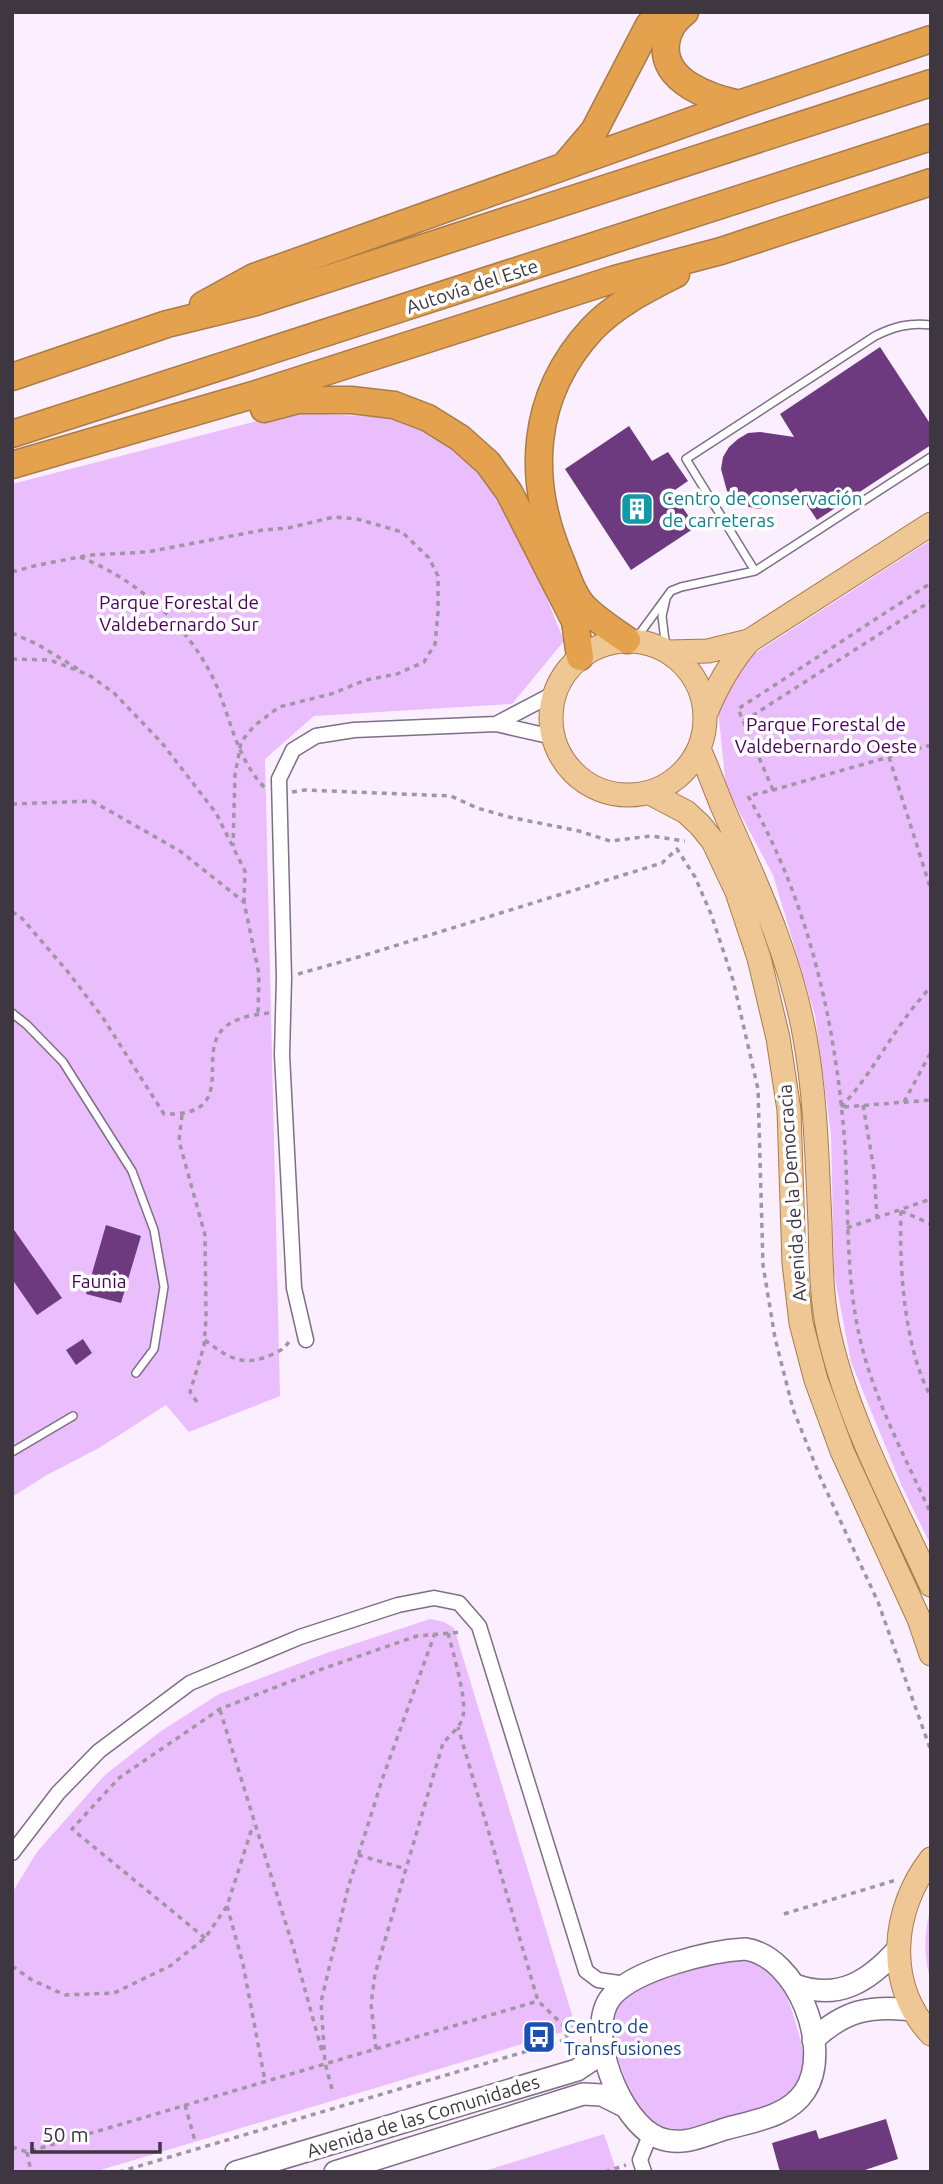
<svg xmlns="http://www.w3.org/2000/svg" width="943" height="2184" viewBox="0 0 943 2184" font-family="Ubuntu,sans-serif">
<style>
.green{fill:#eabdfc}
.building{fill:#6d3a7f}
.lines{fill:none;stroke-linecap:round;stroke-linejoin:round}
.lane-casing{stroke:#7f6e86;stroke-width:10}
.street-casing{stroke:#7f6e86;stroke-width:17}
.secondary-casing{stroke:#7f6e86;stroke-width:24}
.primary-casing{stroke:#aa7c49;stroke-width:25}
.highway-casing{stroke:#aa7c49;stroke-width:29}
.path{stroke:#9f95a3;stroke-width:3.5;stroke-dasharray:5 5;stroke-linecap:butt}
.lane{stroke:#fff;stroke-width:7}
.street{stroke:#fff;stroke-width:14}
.secondary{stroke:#fff;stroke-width:21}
.primary{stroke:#efc795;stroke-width:23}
.highway{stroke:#e4a24e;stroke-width:26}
.labels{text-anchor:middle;stroke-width:7;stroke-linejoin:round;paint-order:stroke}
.street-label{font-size:19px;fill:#3e3641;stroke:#fff}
.culture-label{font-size:19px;fill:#0d838f;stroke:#fff;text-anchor:start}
.park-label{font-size:19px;fill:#4b0060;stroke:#fff}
.transit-label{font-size:19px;fill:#164399;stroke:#fff;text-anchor:start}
</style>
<rect width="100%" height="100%" fill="#faeeff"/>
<path class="green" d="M292 412 408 419 484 473 528 551 564 641 512 704 314 716 265 759 280 1396 189 1432 166 1405 99 1448 45 1476 12 1497V484Z
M931 540V1546L901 1484 851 1362 834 1273 831 1134 815 1015 773 875 726 787 718 709 743 661Z
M430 1619 444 1622 454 1628 576 2028 94 2172H12V1893L37 1852 105 1775 161 1731 219 1694 324 1654Z
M931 1906V1982C923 1955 924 1933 931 1906Z
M735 1956C750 1959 768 1962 777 1975 786 1987 804 2046 804 2061 804 2072 800 2082 793 2090 777 2109 744 2116 721 2122 699 2127 680 2134 659 2125 636 2116 631 2097 624 2076 620 2064 615 2052 613 2040 604 1977 691 1969 735 1956Z
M604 2134 617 2172H481Z"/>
<path class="building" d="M880 347 931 425V445L817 520 796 488 780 502 769 507 757 509 746 506 736 500 727 491 721 469 723 457 729 447 738 439 748 433 760 432 794 437 780 414Z
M629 426 652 461 668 452 688 481 672 492 696 527 631 570 565 469Z
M106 1225 141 1236 121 1303 86 1294Z
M12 1227 62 1298 37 1315 12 1279Z
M83 1339 92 1353 76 1365 66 1350Z
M886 2119 898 2159 859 2172H780L772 2143 816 2130 819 2139Z"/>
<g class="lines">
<defs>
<path id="lane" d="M755 571 686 459 875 336C893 327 910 322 931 325
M635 640 671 591 681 587 755 571 931 457
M666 649 662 616 666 599
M12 1013 27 1025 63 1062 132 1171 154 1230 164 1287 154 1349 136 1373
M12 1452 73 1416"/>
<path id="street" d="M496 724 555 693
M306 1340 294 1288 282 1055 284 978 279 779 293 750 316 736 354 730 496 724 553 737
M12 1853 58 1793 99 1751 190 1683 300 1637 398 1605 434 1598 459 1603 479 1626 586 1971 598 1980 626 1984
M644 2172 640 2160 650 2135"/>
<path id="secondary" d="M745 1949C797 1956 833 2048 805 2091 788 2117 753 2121 725 2129 702 2136 683 2147 659 2138 620 2124 583 2029 612 1996 636 1969 710 1951 745 1949Z
M795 1985C839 2001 869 1981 898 1949
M813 2040C845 2010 870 2005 914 2010
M236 2172 577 2070 595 2058 603 2049
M335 2172 583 2094 602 2095 624 2106"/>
<path id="primary" d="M551 718a77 77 0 1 1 154 0a77 77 0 1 1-154 0Z
M669 652 708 651 749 641
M706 713C717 686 730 663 749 641L931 524
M699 749C708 769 715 789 723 808 756 883 791 957 805 1038 816 1099 817 1161 820 1223 821 1256 821 1291 827 1324 845 1415 893 1501 931 1585
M650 793 686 812 700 825 713 841 737 892 759 958 778 1038 789 1110 794 1263 801 1323 816 1380 842 1451 919 1619 931 1654
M931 1859C892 1909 884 1984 931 2034"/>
<path id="highway" d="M685 12C674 21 668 29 666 43 661 82 711 98 739 104
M566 164 594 131 649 25 661 12
M203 305 254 277 739 104 931 39
M12 377 167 324 256 302 931 83
M264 409 298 400H351L394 405 428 418 460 438 488 463 509 492 575 621 580 657
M12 434 931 137
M12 465 253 395 615 279 721 251 931 182
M627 640C613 630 598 621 585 608 573 596 567 576 561 561 526 480 530 396 592 329 616 304 645 290 676 274"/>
</defs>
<use href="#lane" class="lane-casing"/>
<use href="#street" class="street-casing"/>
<use href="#secondary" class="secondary-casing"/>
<use href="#primary" class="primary-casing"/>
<use href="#highway" class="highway-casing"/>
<path class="path" d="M80 557C138 580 188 625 215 682 231 719 236 758 265 788
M12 572 38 565 90 555 147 552 263 530 288 528 334 517 357 519 402 532 429 558 438 576V612L435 644 424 662 397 674 366 680 331 694 279 707 254 726 241 742 235 775 233 846
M12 633 37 644 78 669
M12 659 50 660 89 675 114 693 162 743 216 813 245 871 244 902
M744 721 931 601
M931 745 773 790 748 796C809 902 836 1024 845 1146 849 1213 845 1281 862 1347 877 1405 906 1459 931 1514
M889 757 931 890
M773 790 738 709 931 583
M292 792 305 790 451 796 477 808 509 817 579 831 610 841 651 836 685 841
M12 804 92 801 180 851 244 902 259 974 258 1014
M12 912 20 916 68 972 103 1018 164 1114C240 1117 196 1055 223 1029 235 1017 253 1015 269 1013
M298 974 362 956 662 863 677 849 695 877 711 914 733 980 758 1089 763 1265 775 1338 793 1409 821 1479 878 1602 931 1751
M904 1102 931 1052
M863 1105 874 1170 877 1217
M841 1107C876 1070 895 1024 931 987
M844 1107 931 1100
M182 1115 179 1141 205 1235 206 1318 204 1346 190 1392 199 1405
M901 1211C899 1266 904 1348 931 1397
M901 1211 931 1224
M847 1228 931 1199
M205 1340C228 1358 244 1368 273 1354 282 1350 285 1348 290 1340
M220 1710 294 1950 323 2055
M358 1855 406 1869
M227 1906 243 1964 265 2081
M784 1914 896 1880
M205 1938 72 1829 119 1778 220 1709 322 1669 417 1636 463 1632
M12 1966 32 1980 65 1995 114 1993 170 1966 205 1938 227 1906 253 1825
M376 2049 371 2004 375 1974 443 1743C450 1735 461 1727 463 1716 467 1698 453 1653 448 1633
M332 2089 325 2063 321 2002 348 1888 383 1777 435 1633
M185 2105 195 2141
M12 2147 27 2152 538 2001
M27 2152 31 2172
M119 2172 568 2039 562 2024 538 2001 458 1727
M605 2172 626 2165"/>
<use href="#lane" class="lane"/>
<use href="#street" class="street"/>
<use href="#secondary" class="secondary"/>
<use href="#primary" class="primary"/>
<use href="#highway" class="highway"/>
</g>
<defs>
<symbol id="building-square" viewBox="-11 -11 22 22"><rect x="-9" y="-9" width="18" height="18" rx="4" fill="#0f9aa8" stroke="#fff"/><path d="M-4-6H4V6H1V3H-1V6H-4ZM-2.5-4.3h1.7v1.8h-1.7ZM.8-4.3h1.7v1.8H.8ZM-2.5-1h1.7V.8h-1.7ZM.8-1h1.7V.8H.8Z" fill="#fff"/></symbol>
<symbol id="bus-square" viewBox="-11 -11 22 22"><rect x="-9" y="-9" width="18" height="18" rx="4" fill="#1a4fb4" stroke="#fff"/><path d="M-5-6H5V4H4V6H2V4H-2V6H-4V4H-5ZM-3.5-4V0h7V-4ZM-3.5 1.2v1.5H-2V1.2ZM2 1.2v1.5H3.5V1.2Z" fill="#fff"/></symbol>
</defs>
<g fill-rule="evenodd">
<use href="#building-square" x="618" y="490" width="38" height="38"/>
<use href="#bus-square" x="520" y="2018" width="38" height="38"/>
</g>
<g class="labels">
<g class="street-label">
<text transform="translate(472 286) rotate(-18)" y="7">Autovía del Este</text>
<text transform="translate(792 1193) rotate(-94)" y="7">Avenida de la Democracia</text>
<text transform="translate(423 2116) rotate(-17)" y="7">Avenida de las Comunidades</text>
</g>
<g class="culture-label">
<text x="662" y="505">Centro de conservación<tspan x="662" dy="22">de carreteras</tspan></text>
</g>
<g class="park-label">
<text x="179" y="609">Parque Forestal de<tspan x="179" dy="22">Valdebernardo Sur</tspan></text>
<text x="826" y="731">Parque Forestal de<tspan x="826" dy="22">Valdebernardo Oeste</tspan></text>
<text x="99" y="1288">Faunia</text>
</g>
<g class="transit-label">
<text x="564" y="2033">Centro de<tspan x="564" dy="22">Transfusiones</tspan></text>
</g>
</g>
<rect width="943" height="2184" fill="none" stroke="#3e3641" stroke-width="28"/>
<path d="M32 2142v10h128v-10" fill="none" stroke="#3e3641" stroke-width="3.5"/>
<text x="42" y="2142" font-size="21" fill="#3e3641" stroke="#ffffff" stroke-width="5" paint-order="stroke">50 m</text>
</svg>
